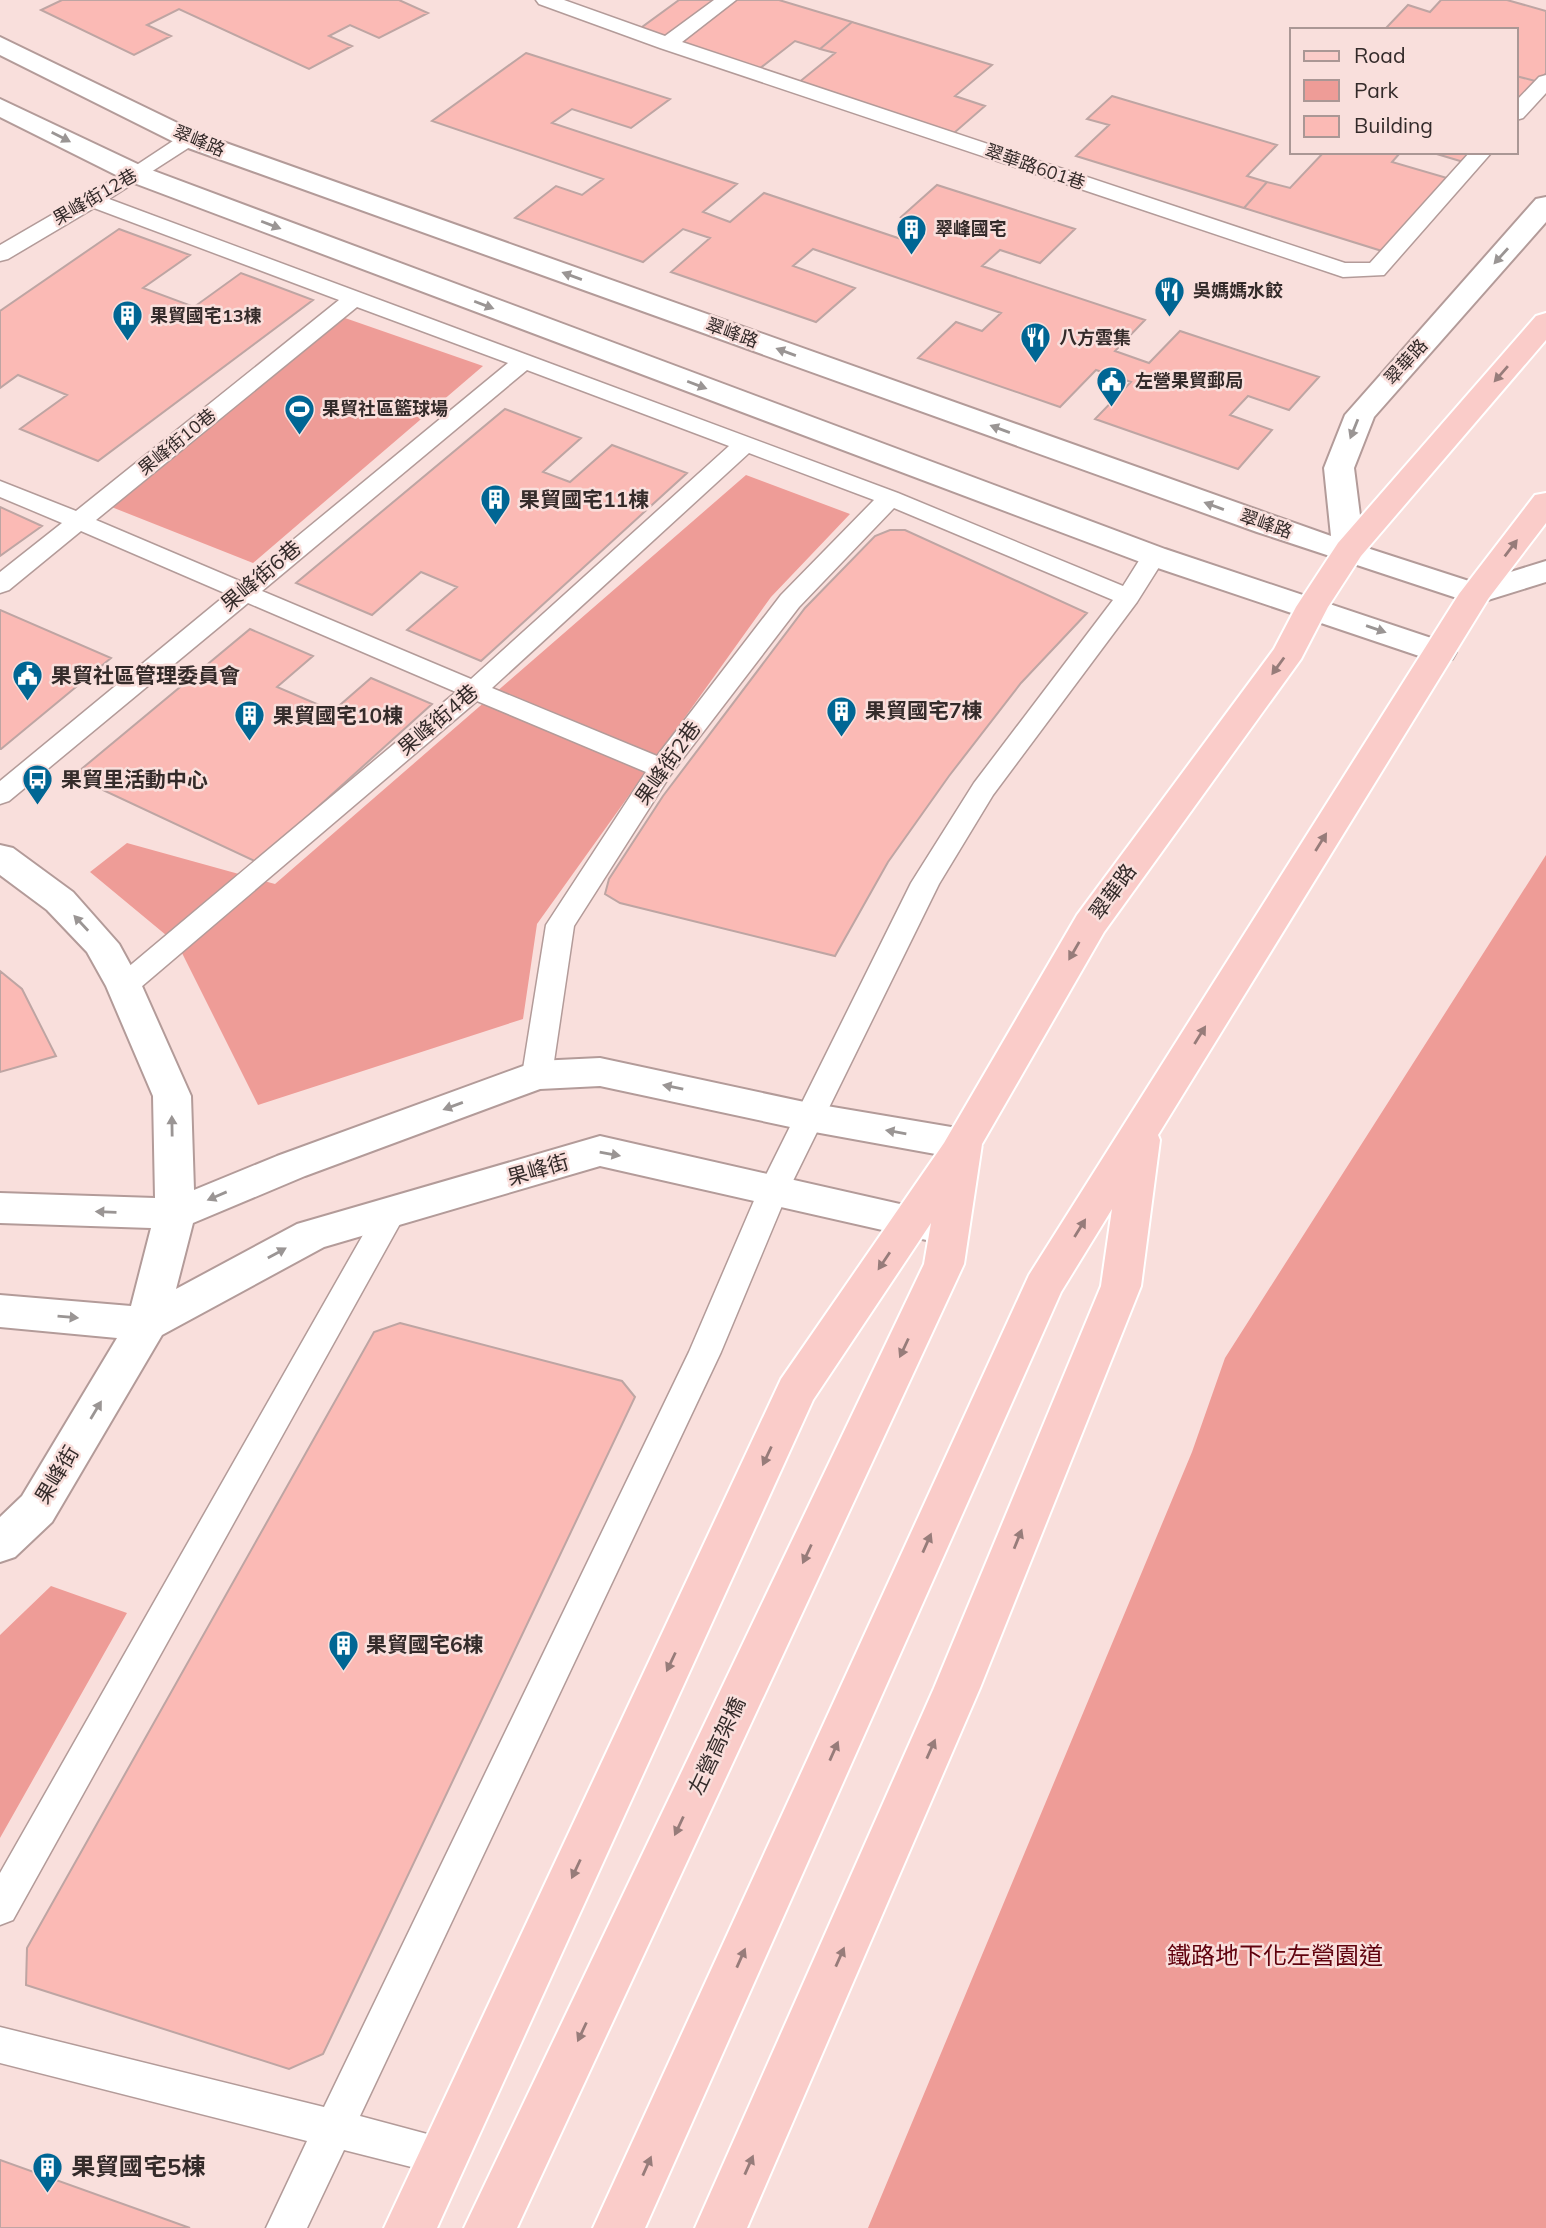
<svg xmlns="http://www.w3.org/2000/svg" width="1546" height="2228" viewBox="0 0 1546 2228" font-family="Mulish,'Noto Sans TC',sans-serif">
<style>
.green{fill:#ee9c97}
.building{fill:#fbbab5;stroke:#bea5a3;stroke-width:2}
.lines{fill:none;stroke-linecap:round;stroke-linejoin:round}
.service-casing{stroke:#b39b99;stroke-width:3}
.minor-casing{stroke:#b39b99;stroke-width:4}
.primary-casing{stroke:#fff;stroke-width:4}
.service{fill:#fff;fill-rule:evenodd}
.minor{fill:#fff;fill-rule:evenodd}
.primary{fill:#faccc9;fill-rule:evenodd}
.oneway{fill:#9a9594}
.oneway2{fill:#977c7a}
.labels{text-anchor:middle;stroke-width:5;stroke-linejoin:round;paint-order:stroke}
.far-street-label{font-size:18px;fill:#342b2a;stroke:#f9dfdc}
.far-poi-label{font-size:18px;font-weight:bold;fill:#342b2a;stroke:#f9dfdc;text-anchor:start}
.poi-label{font-size:21px;font-weight:bold;fill:#342b2a;stroke:#f9dfdc;text-anchor:start}
.street-label{font-size:21px;fill:#342b2a;stroke:#f9dfdc}
.near-park-label{font-size:24px;fill:#60010d;stroke:#f9dfdc}
.near-poi-label{font-size:24px;font-weight:bold;fill:#342b2a;stroke:#f9dfdc;text-anchor:start}
</style>
<rect width="100%" height="100%" fill="#f9dfdc"/>
<path class="green" d="M345 318 483 366 253 563 109 506Z
M746 475 850 514 771 597 537 924 523 1019 258 1105 178 945 90 872 127 843 275 884Z
M1546 855V2228H868L1192 1452 1225 1358Z
M51 1586 127 1613 0 1838V1635Z"/>
<path class="building" d="M62 0H399L428 13 379 38 350 25 329 36 352 46 309 69 179 9 147 25 171 36 134 55 41 10Z
M679 0H779L852 22 820 49 795 41 759 69 638 30Z
M1441 0H1507L1546 11V73L1539 82 1516 76V30L1386 28 1408 5 1430 12Z
M852 22 992 65 955 96 985 106 954 133 798 83 835 53 820 49Z
M526 53 670 99 631 128 572 109 552 123 737 184 703 212 730 222 764 193 907 241 925 225 901 217 937 185 1075 229 1040 263 1000 250 982 266 1145 320 1115 351 1149 363 1180 331 1319 377 1289 410 1248 396 1230 415 1272 430 1238 469 1095 419 1131 382 1096 370 1060 407 918 358 956 322 982 331 1001 313 813 249 793 266 855 288 816 322 671 272 710 238 683 229 643 262 515 218 556 186 582 195 603 179 432 121Z
M1516 76 1539 82 1516 107Z
M1112 96 1277 145 1247 176 1267 182 1244 208 1076 156 1109 125 1087 119Z
M1324 152H1398L1400 153 1392 162 1447 178 1382 251 1244 208 1267 182 1290 188Z
M1430 152H1477L1467 163Z
M119 229 190 255 143 288 194 307 241 273 313 300 98 461 20 429 67 395 18 375 0 388V311Z
M505 409 581 438 543 472 570 482 612 445 687 473 481 661 407 630 457 587 421 572 372 615 296 583Z
M0 507 42 526 0 556Z
M890 530H905L1087 613 1021 683 949 776 888 862 835 956 620 903 605 894 609 879 663 796 805 608 875 536Z
M0 610 111 658 1 749H0Z
M250 629 313 656 277 687 333 711 371 678 432 704 257 862 73 776Z
M0 971 22 989 56 1056 0 1072Z
M400 1323 622 1381 635 1397 323 2054 289 2069 26 1985 27 1948 374 1332Z
M0 2160 190 2228H0Z"/>
<g class="lines">
<defs>
<path id="service" d="M536 0H564L665 36 714 0H736L682 42 1345 263H1370L1470 152H1492L1384 275 1343 277 660 48 539 4Z
M1546 75V93L1523 118 1516 120V101L1539 77Z
M189 133 196 135 199 139 196 143 109 199 898 493 1123 586 1145 551 1154 548 1163 551 1166 556 1137 602 993 795 939 884 789 1189 721 1352 360 2116 457 2142 463 2156 457 2170 443 2175 344 2150 307 2228H266L307 2141 0 2063V2027L324 2107 689 1352 759 1189 911 883 974 783 1113 600 894 508 799 607 671 774 574 926 552 1075 547 1083 537 1086 527 1083 522 1075 546 925 646 772 477 701 134 993 124 996 114 993 110 986 114 979 456 692 248 603 9 801 0 804V781L227 594 81 531 9 590 0 593V572L62 523 0 497V481L76 511 339 300 94 208 8 259 0 261V245L129 170 182 135ZM357 307 508 363 242 582 96 520ZM527 370 729 446 471 679 262 591ZM749 453 874 500 781 595 657 756 492 688Z
M391 1201 402 1205 406 1213 13 1920 0 1925V1873L380 1205Z"/>
<path id="minor" d="M0 37 198 133 1331 536 1324 468 1345 415 1536 199 1546 197V222L1374 417 1354 468 1364 547 1475 583 1546 561V582L1475 604 1257 532 180 145 0 55Z
M0 99 146 168 1165 549 1452 645 1456 652 1452 659 1440 662 1428 659 1143 563 126 180 0 117Z
M0 845 13 848 73 892 119 944 142 986 191 1096 194 1190 277 1156 537 1061 600 1058 809 1103 963 1129 977 1134 982 1144 977 1154 963 1159 809 1131 600 1086 540 1089 305 1176 193 1223 176 1289 297 1224 600 1136 944 1214 958 1218 964 1229 958 1240 944 1244 600 1166 324 1247 162 1335 52 1522 15 1557 0 1562V1517L22 1496 117 1338 0 1327V1295L131 1306 151 1228 0 1223V1193L155 1198 153 1096 106 986 87 952 47 910 0 875Z"/>
<path id="primary" d="M1546 313V340L1361 556 1328 607 1301 659 1104 932 982 1144 964 1264 517 2228H464L924 1264 931 1223 813 1400 437 2228H384L781 1379 944 1143 1077 915 1274 649 1296 607 1338 543 1536 316Z
M1546 493V523L1488 599 1158 1135 1160 1140 1141 1286 980 1688 747 2228H695L934 1688 1101 1286 1112 1209 1061 1292 645 2228H593L1029 1275 1459 594 1535 495Z"/>
</defs>
<use href="#service" class="service-casing"/>
<use href="#minor" class="minor-casing"/>
<use href="#primary" class="primary-casing"/>
<use href="#service" class="service"/>
<use href="#minor" class="minor"/>
<use href="#primary" class="primary"/>
</g>
<defs><path id="oneway-solid" d="M-6-.8H1V-3.2L6.5 0L1 3.2V.8H-6Z" transform="scale(1.75)"/></defs>
<g class="oneway">
<use href="#oneway-solid" transform="translate(61 137) rotate(27)"/>
<use href="#oneway-solid" transform="translate(271 225) rotate(21)"/>
<use href="#oneway-solid" transform="translate(1501 256) rotate(132)"/>
<use href="#oneway-solid" transform="translate(572 276) rotate(-160)"/>
<use href="#oneway-solid" transform="translate(484 305) rotate(21)"/>
<use href="#oneway-solid" transform="translate(786 352) rotate(-160)"/>
<use href="#oneway-solid" transform="translate(697 385) rotate(21)"/>
<use href="#oneway-solid" transform="translate(1000 429) rotate(-160)"/>
<use href="#oneway-solid" transform="translate(1354 429) rotate(112)"/>
<use href="#oneway-solid" transform="translate(1214 506) rotate(-160)"/>
<use href="#oneway-solid" transform="translate(1376 629) rotate(19)"/>
<use href="#oneway-solid" transform="translate(81 923) rotate(-133)"/>
<use href="#oneway-solid" transform="translate(673 1087) rotate(-168)"/>
<use href="#oneway-solid" transform="translate(453 1106) rotate(160)"/>
<use href="#oneway-solid" transform="translate(172 1126) rotate(-91)"/>
<use href="#oneway-solid" transform="translate(896 1132) rotate(-170)"/>
<use href="#oneway-solid" transform="translate(610 1154) rotate(10)"/>
<use href="#oneway-solid" transform="translate(217 1196) rotate(157)"/>
<use href="#oneway-solid" transform="translate(106 1212) rotate(-178)"/>
<use href="#oneway-solid" transform="translate(277 1253) rotate(-29)"/>
<use href="#oneway-solid" transform="translate(68 1317) rotate(5)"/>
<use href="#oneway-solid" transform="translate(96 1410) rotate(-59)"/>
</g>
<g class="oneway2">
<use href="#oneway-solid" transform="translate(1501 374) rotate(131)"/>
<use href="#oneway-solid" transform="translate(1511 548) rotate(-53)"/>
<use href="#oneway-solid" transform="translate(1278 666) rotate(126)"/>
<use href="#oneway-solid" transform="translate(1321 842) rotate(-58)"/>
<use href="#oneway-solid" transform="translate(1074 951) rotate(120)"/>
<use href="#oneway-solid" transform="translate(1200 1035) rotate(-58)"/>
<use href="#oneway-solid" transform="translate(1080 1228) rotate(-58)"/>
<use href="#oneway-solid" transform="translate(884 1261) rotate(124)"/>
<use href="#oneway-solid" transform="translate(904 1348) rotate(115)"/>
<use href="#oneway-solid" transform="translate(767 1456) rotate(115)"/>
<use href="#oneway-solid" transform="translate(1018 1539) rotate(-68)"/>
<use href="#oneway-solid" transform="translate(927 1543) rotate(-66)"/>
<use href="#oneway-solid" transform="translate(807 1554) rotate(115)"/>
<use href="#oneway-solid" transform="translate(671 1662) rotate(115)"/>
<use href="#oneway-solid" transform="translate(931 1749) rotate(-66)"/>
<use href="#oneway-solid" transform="translate(834 1751) rotate(-66)"/>
<use href="#oneway-solid" transform="translate(679 1826) rotate(115)"/>
<use href="#oneway-solid" transform="translate(576 1869) rotate(115)"/>
<use href="#oneway-solid" transform="translate(840 1957) rotate(-66)"/>
<use href="#oneway-solid" transform="translate(741 1958) rotate(-66)"/>
<use href="#oneway-solid" transform="translate(582 2032) rotate(115)"/>
<use href="#oneway-solid" transform="translate(749 2165) rotate(-66)"/>
<use href="#oneway-solid" transform="translate(647 2166) rotate(-66)"/>
</g>
<defs>
<symbol id="building-pin" viewBox="-11 -11 22 30"><path d="M0 17L-7.5 6A9.5 9.5 0 1 1 7.5 6Z" fill="#006694" stroke="#f9dfdc"/><path d="M-4-6H4V6H1V3H-1V6H-4ZM-2.5-4.3h1.7v1.8h-1.7ZM.8-4.3h1.7v1.8H.8ZM-2.5-1h1.7V.8h-1.7ZM.8-1h1.7V.8H.8Z" fill="#fff"/></symbol>
<symbol id="restaurant-pin" viewBox="-11 -11 22 30"><path d="M0 17L-7.5 6A9.5 9.5 0 1 1 7.5 6Z" fill="#006694" stroke="#f9dfdc"/><path d="M-5-6h1v4h1v-4h1v4h1v-4h1v5L-1.5 .5V6h-2V.5L-5-1ZM5-6V6H3V1.5H1.5Q1.5-4 5-6Z" fill="#fff"/></symbol>
<symbol id="civic-pin" viewBox="-11 -11 22 30"><path d="M0 17L-7.5 6A9.5 9.5 0 1 1 7.5 6Z" fill="#006694" stroke="#f9dfdc"/><path d="M-.6-6.5H3V-4.5H.6V-3L4-1V1h2V6H-6V1h2V-1L-.6-3ZM-1.2 2.5V6h2.4V2.5Z" fill="#fff"/></symbol>
<symbol id="stadium-pin" viewBox="-11 -11 22 30"><path d="M0 17L-7.5 6A9.5 9.5 0 1 1 7.5 6Z" fill="#006694" stroke="#f9dfdc"/><path d="M0-5a6.5 5 0 1 0 0 10a6.5 5 0 1 0 0-10ZM-3.5-1.8h7v3.6h-7Z" fill="#fff"/></symbol>
<symbol id="bus-pin" viewBox="-11 -11 22 30"><path d="M0 17L-7.5 6A9.5 9.5 0 1 1 7.5 6Z" fill="#006694" stroke="#f9dfdc"/><path d="M-5-6H5V4H4V6H2V4H-2V6H-4V4H-5ZM-3.5-4V0h7V-4ZM-3.5 1.2v1.5H-2V1.2ZM2 1.2v1.5H3.5V1.2Z" fill="#fff"/></symbol>
</defs>
<g fill-rule="evenodd">
<use href="#building-pin" x="894" y="212" width="35" height="47"/>
<use href="#restaurant-pin" x="1152" y="274" width="35" height="47"/>
<use href="#building-pin" x="110" y="298" width="35" height="47"/>
<use href="#restaurant-pin" x="1018" y="320" width="35" height="47"/>
<use href="#civic-pin" x="1094" y="364" width="35" height="47"/>
<use href="#stadium-pin" x="282" y="392" width="35" height="47"/>
<use href="#building-pin" x="478" y="482" width="35" height="47"/>
<use href="#civic-pin" x="10" y="658" width="35" height="47"/>
<use href="#building-pin" x="824" y="694" width="35" height="47"/>
<use href="#building-pin" x="232" y="698" width="35" height="47"/>
<use href="#bus-pin" x="20" y="762" width="35" height="47"/>
<use href="#building-pin" x="326" y="1628" width="35" height="47"/>
<use href="#building-pin" x="30" y="2150" width="35" height="47"/>
</g>
<g class="labels">
<g class="far-street-label">
<text transform="translate(199 141) rotate(22)" y="6">翠峰路</text>
<text transform="translate(1035 167) rotate(19)" y="6">翠華路601巷</text>
<text transform="translate(95 197) rotate(-30)" y="6">果峰街12巷</text>
<text transform="translate(732 333) rotate(20)" y="6">翠峰路</text>
<text transform="translate(1406 362) rotate(-48)" y="6">翠華路</text>
<text transform="translate(177 442) rotate(-39)" y="6">果峰街10巷</text>
<text transform="translate(1266 524) rotate(19)" y="6">翠峰路</text>
</g>
<g class="far-poi-label">
<text x="935" y="235">翠峰國宅</text>
<text x="1193" y="297">吳媽媽水餃</text>
<text x="150" y="322">果貿國宅13棟</text>
<text x="1059" y="344">八方雲集</text>
<text x="1135" y="387">左營果貿郵局</text>
<text x="322" y="415">果貿社區籃球場</text>
</g>
<g class="poi-label">
<text x="519" y="507">果貿國宅11棟</text>
<text x="51" y="683">果貿社區管理委員會</text>
<text x="865" y="718">果貿國宅7棟</text>
<text x="273" y="723">果貿國宅10棟</text>
<text x="61" y="787">果貿里活動中心</text>
<text x="366" y="1652">果貿國宅6棟</text>
</g>
<g class="street-label">
<text transform="translate(261 576) rotate(-40)" y="7">果峰街6巷</text>
<text transform="translate(438 720) rotate(-40)" y="7">果峰街4巷</text>
<text transform="translate(668 763) rotate(-55)" y="7">果峰街2巷</text>
<text transform="translate(1113 892) rotate(-54)" y="7">翠華路</text>
<text transform="translate(538 1170) rotate(-16)" y="7">果峰街</text>
<text transform="translate(57 1475) rotate(-59)" y="7">果峰街</text>
<text transform="translate(717 1746) rotate(-65)" y="7">左營高架橋</text>
</g>
<g class="near-park-label">
<text x="1275" y="1964">鐵路地下化左營園道</text>
</g>
<g class="near-poi-label">
<text x="71" y="2175">果貿國宅5棟</text>
</g>
</g>
<rect x="1290" y="28" width="228" height="126" fill="#f9dfdc" stroke="#aa9795" stroke-width="2"/>
<rect x="1304" y="51" width="35" height="10" fill="#faccc9" stroke="#aa9795" stroke-width="2"/>
<text x="1354" y="63" font-size="21" fill="#342b2a">Road</text>
<rect x="1304" y="80" width="35" height="21" fill="#ee9c97" stroke="#aa9795" stroke-width="2"/>
<text x="1354" y="98" font-size="21" fill="#342b2a">Park</text>
<rect x="1304" y="116" width="35" height="21" fill="#fbbab5" stroke="#aa9795" stroke-width="2"/>
<text x="1354" y="133" font-size="21" fill="#342b2a">Building</text>
</svg>
